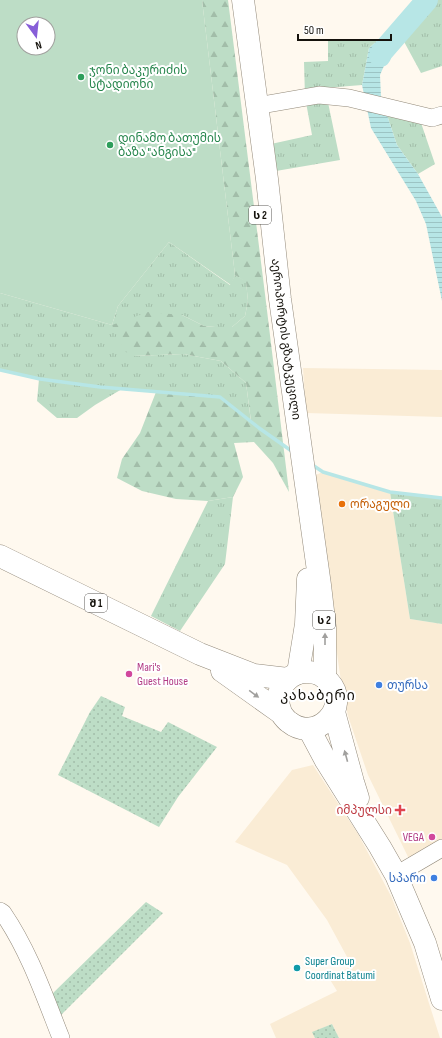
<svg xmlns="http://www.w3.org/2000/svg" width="442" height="1038" viewBox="0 0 442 1038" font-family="'Sofia Sans Condensed','Noto Sans Georgian',sans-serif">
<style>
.built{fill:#faecd5}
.grass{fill:url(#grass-tufts)}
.forest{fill:url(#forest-firs)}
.garden{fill:url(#garden-dots)}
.pitch{fill:#bdddc6;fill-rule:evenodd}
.water{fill:url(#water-rules)}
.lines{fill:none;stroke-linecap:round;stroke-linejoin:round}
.stream{stroke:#b7e6e6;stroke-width:3.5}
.river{stroke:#b7e6e6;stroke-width:22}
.minor-casing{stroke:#92897a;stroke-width:18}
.major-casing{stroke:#92897a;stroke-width:23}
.highway-casing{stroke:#92897a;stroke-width:23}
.minor{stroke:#fff;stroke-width:17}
.major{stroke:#fff;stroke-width:22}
.highway{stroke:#fff;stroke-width:22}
.oneway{fill:#a1a09e}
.leisure-dot{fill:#2e9e5b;stroke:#fff;stroke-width:1.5}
.food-dot{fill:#e8710a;stroke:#fff;stroke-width:1.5}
.hotel-dot{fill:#d1479c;stroke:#fff;stroke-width:1.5}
.shop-dot{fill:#3f7fe0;stroke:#fff;stroke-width:1.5}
.health-dot{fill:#e0444e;stroke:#fff;stroke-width:1.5}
.culture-dot{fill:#0f9aa8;stroke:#fff;stroke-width:1.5}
.labels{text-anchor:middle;stroke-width:4;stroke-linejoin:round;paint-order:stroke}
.shield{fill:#fff;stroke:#5b5955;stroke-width:1}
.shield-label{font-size:11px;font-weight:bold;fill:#15120c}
.leisure-label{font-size:12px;fill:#27864d;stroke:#fff;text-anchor:start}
.street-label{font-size:12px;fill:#15120c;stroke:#fff}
.food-label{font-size:12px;fill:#c56008;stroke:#fff;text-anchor:start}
.hotel-label{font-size:12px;fill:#b23c85;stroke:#fff;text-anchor:start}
.shop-label{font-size:12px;fill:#366cbe;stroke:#fff;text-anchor:start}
.health-label{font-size:12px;fill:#be3a42;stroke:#fff;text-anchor:end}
.culture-label{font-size:12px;fill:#0d838f;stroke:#fff;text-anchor:start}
.quarter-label{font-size:14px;letter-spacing:1px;fill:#15120c;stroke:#fff}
</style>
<defs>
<pattern id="grass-tufts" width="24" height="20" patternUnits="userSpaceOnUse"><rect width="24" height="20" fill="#bdddc6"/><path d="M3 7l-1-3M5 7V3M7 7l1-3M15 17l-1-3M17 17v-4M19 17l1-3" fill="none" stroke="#a2bda9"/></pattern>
<pattern id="forest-firs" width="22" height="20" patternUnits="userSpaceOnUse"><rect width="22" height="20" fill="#bdddc6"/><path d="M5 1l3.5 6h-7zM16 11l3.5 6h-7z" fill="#a2bda9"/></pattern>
<pattern id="garden-dots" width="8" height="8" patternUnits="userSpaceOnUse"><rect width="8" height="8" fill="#bdddc6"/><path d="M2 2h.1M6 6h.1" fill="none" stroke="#a2bda9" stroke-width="1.8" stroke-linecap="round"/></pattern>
<pattern id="water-rules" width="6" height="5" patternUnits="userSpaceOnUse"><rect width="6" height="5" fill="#b7e6e6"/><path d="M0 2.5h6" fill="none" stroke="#9cc4c4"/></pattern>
</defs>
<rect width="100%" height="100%" fill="#fff9ef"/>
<path class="built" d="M303 368 442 370V417L306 413Z
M323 472 390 492 410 619 442 624V845L411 863 368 775 348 716 341 681 324 565 313 476Z
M313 765 358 834 391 896 410 943 440 1038H339L332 1024 313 1032 315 1038H276L270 1024 337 991 329 978 352 966 327 920 287 865 235 842 292 770Z"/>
<path class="grass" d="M426 0H442V66L421 73 395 25Z
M378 40 369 48 362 85 325 88 340 160 276 171 271 144 312 135 305 97 304 62 328 61V41Z
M381 97 418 114 435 164 418 174 397 145Z
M169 242 230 285 235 275 246 281 248 301 245 316 232 327H215L204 326 182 315 134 356 183 354 221 361 246 383 251 422 220 397 122 389 95 405 77 418H57L37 401 39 379 0 370V293L112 325 118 306Z
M390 492 442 498V624L410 619Z
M233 497 225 564 180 631 151 616 208 501Z"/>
<path class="forest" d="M202 0H228L265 294 289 492 273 463 254 442 234 443 243 477 233 497 208 501 176 499 142 491 117 478 122 459 140 433 156 392 220 397 251 421 246 383 221 361 183 354 134 356 124 351 112 325 148 312 182 315 204 326 215 327H232L245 316 248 301 246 282 235 275Z"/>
<path class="garden" d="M101 696 125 707 122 716 161 732 168 722 217 747 178 797 159 827 58 775 90 712Z
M146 902 163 913 58 1018 50 996Z
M332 1024 339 1038H315L312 1032Z"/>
<path class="pitch" d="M0 0H202L235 275 231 285 169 242 118 306 112 325 0 293ZM24 24H48V48H24Z"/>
<path class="water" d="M395 25 402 38 390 52 380 75 381 97 397 145 418 174 442 217V301L426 224 416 201 371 128 362 85 369 48Z"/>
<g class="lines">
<path class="stream" d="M0 370 40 379 100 387 220 397 259 428 293 452
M311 464 323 472 390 492 442 498"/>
<path class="river" d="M380 56 382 52 427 0"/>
<defs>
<path id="minor" d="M256 106 319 95 349 98 432 118 442 115
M396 875 442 848
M0 911 3 913C29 951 44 995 61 1038"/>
<path id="major" d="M334 712 353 782 358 798
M309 729 326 761 380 847 396 875 425 943 442 999"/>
<g id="highway">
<path id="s1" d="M243 0 267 179 280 299 320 585 325 628V678"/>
<path d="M0 556 200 654 254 675 288 679"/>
<path d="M222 671 281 713C283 716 286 720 289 722 316 744 352 707 329 682 324 676 316 672 308 672 292 671 278 685 278 701 278 705 280 709 281 713"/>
<path d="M298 673 306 624 308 579"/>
</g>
</defs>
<use href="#minor" class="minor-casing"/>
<use href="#major" class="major-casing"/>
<use href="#highway" class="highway-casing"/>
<use href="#minor" class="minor"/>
<use href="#major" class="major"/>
<use href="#highway" class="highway"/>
</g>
<defs><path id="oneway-solid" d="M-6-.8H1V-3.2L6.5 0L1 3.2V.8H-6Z"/></defs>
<g class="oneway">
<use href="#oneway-solid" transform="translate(325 639) rotate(-90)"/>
<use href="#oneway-solid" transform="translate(254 694) rotate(36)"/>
<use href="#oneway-solid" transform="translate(346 756) rotate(-105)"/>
</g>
<g class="leisure-dot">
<circle cx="81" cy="77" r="4"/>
<circle cx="110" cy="145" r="4"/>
</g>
<circle class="food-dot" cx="342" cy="504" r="4"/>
<g class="hotel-dot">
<circle cx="129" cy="674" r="4"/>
<circle cx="432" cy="837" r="4"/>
</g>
<g class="shop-dot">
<circle cx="379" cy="685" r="4"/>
<circle cx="434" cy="878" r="4"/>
</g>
<path class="health-dot" d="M398 804h4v4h4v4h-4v4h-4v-4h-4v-4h4z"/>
<circle class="culture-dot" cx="297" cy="968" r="4"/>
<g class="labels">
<g class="shield">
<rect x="249" y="206" width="22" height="18" rx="3"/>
<rect x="85" y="594" width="22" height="18" rx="3"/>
<rect x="313" y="611" width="22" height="18" rx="3"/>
</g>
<g class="shield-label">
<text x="260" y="219">ს 2</text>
<text x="96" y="607">შ 1</text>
<text x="324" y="624">ს 2</text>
</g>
<g class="leisure-label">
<text x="89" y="74">ჯონი ბაკურიძის<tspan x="89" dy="14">სტადიონი</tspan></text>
<text x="118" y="142">დინამო ბათუმის<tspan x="118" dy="14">ბაზა "ანგისა"</tspan></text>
</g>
<g class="street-label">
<text dy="4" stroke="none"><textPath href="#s1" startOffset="342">აეროპორტის გზატკეცილი</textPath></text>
</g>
<g class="food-label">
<text x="350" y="508">ორაგული</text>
</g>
<g class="hotel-label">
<text x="137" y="671">Mari's<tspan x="137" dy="14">Guest House</tspan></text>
<text x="424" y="841" text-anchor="end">VEGA</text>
</g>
<g class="shop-label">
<text x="387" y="689">თურსა</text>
<text x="426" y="882" text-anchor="end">სპარი</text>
</g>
<g class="health-label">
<text x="392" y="814">იმპულსი</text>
</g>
<g class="culture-label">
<text x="305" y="965">Super Group<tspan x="305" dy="14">Coordinat Batumi</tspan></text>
</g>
<g class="quarter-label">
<text x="318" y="700">კახაბერი</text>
</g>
</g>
<g transform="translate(36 36) rotate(165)"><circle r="19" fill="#ffffff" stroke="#a1a09e"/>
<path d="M0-3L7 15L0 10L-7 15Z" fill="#875ed8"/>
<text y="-6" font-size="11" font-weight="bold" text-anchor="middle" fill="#15120c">N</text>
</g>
<path d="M298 34v6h93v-6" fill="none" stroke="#15120c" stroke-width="2"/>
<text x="304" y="34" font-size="12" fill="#15120c" stroke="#ffffff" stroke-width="3" paint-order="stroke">50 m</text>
</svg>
